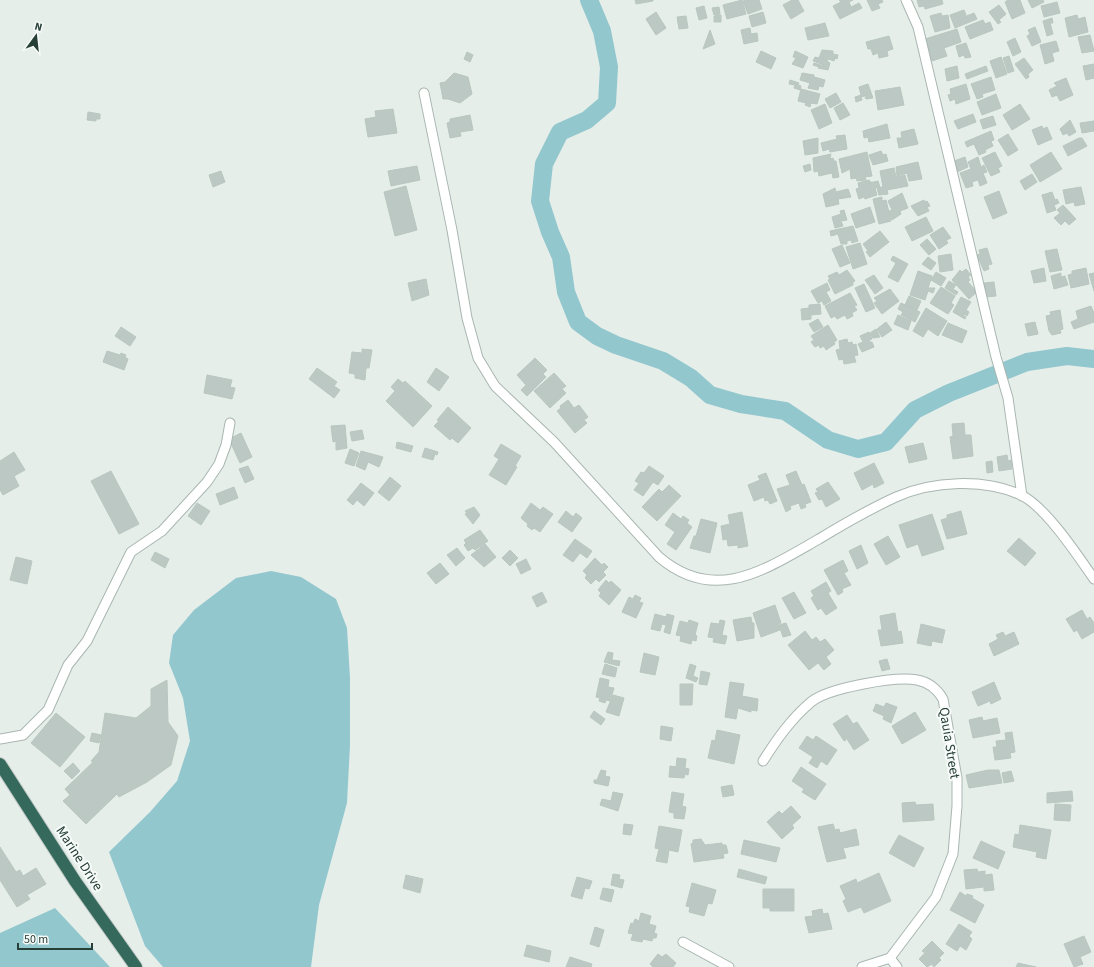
<svg xmlns="http://www.w3.org/2000/svg" width="1094" height="967" viewBox="0 0 1094 967" font-family="'Source Sans 3',sans-serif">
<style>
.water{fill:#93c7ce}
.lines{fill:none;stroke-linecap:round;stroke-linejoin:round}
.river{stroke:#93c7ce;stroke-width:18}
.building{fill:#bbc8c3;stroke:#b9c7c0}
.street-casing{stroke:#a9b6b1;stroke-width:11}
.highway-casing{stroke:#c2c9c7;stroke-width:14}
.street{stroke:#fff;stroke-width:9}
.highway{stroke:#34695b;stroke-width:12}
.labels{text-anchor:middle;stroke-width:4;stroke-linejoin:round;paint-order:stroke}
.street-label{font-size:14px;fill:#263f37;stroke:#f6faf8}
</style>
<rect width="100%" height="100%" fill="#e6eeea"/>
<path class="water" d="M271 571 301 577 336 599 347 628 350 678V745L347 803 319 905 311 967H163L145 946 109 852 150 812 177 781 190 741 183 698 169 663 173 635 194 610 236 578Z
M55 908 110 967H0V933Z"/>
<g class="lines">
<path class="river" d="M589 0 602 31 609 67 607 103 587 120 560 132 544 164 540 201 550 232 561 257 566 292 578 322 597 336 616 345 663 361 691 378 710 395 741 404 785 411 828 440 858 449 886 442 915 410 949 393 1027 362 1067 356 1094 359"/>
</g>
<path class="building" d="M635 0H653V1L636 4Z
M742 0 746 14 727 19 723 5Z
M747 0H759L762 9 748 14 743 1Z
M792 0H798L804 11 791 19 783 5Z
M839 0H853L849 2 851 7 859 3 862 8 840 19 833 6 841 2Z
M867 0H882L883 2 878 4 880 8 872 11Z
M917 0H942L943 4 925 9 924 6 919 7Z
M1008 0H1020L1025 13 1012 19 1005 2Z
M1028 0H1043L1044 2 1032 8Z
M1057 2 1060 13 1044 17 1041 6Z
M999 5 1006 14 999 20 1001 22 998 24 989 12Z
M704 6 707 18 699 20 696 8Z
M719 7 720 14 714 15 712 8Z
M964 10 966 15 964 16V17L974 13 977 19 955 28 950 15Z
M656 12 666 28 656 35 646 19Z
M763 12 766 23 752 27 749 16Z
M941 13 942 16 948 15 950 28 935 32 930 16Z
M721 15V22H714V16Z
M1077 15 1078 19 1085 17 1088 32 1069 37 1065 18Z
M686 16 688 28 679 29 677 17Z
M1052 18 1053 23H1050L1053 34 1047 36 1043 21Z
M983 20 985 24 990 22 993 30 970 39 965 27Z
M825 23 829 36 808 40 805 28Z
M1035 27 1041 42 1032 46 1027 36 1030 34 1028 30Z
M750 28 751 34 757 33 758 41 744 44 741 30Z
M957 29 961 42 944 48 947 56 932 61 925 39Z
M710 30 715 44 703 49Z
M1090 35 1094 51 1082 53 1078 37Z
M889 36 893 49 887 51 888 56 879 58 878 53 873 55 871 49H868L866 42Z
M1015 38 1021 52 1013 56 1007 42Z
M1056 41 1059 51 1052 53 1054 61 1045 64 1040 45Z
M966 43 971 57 965 58 964 55 959 57 956 46Z
M822 50 833 51V54L838 55 837 59 835 58 834 61 828 59 827 61 830 63 828 70 818 68 819 67 813 65 814 63 824 66V65L813 61 815 57 819 58Z
M761 51 776 58 771 69 756 62Z
M795 51 808 57 803 68 792 64 796 58 793 57Z
M467 52 473 55 470 62 464 59Z
M1009 56 1014 71 1008 73 1003 58Z
M1001 57 1007 74 996 78 990 61Z
M1024 58 1033 70 1028 74 1029 77 1026 79 1015 64Z
M1094 64V78L1086 80 1083 66Z
M957 66 959 78 947 81 945 69Z
M986 66 988 71 967 79 965 74Z
M454 73 468 77 472 94 460 103 448 99H443L440 83 445 82Z
M802 73 814 75V77L825 80 823 87 819 86 818 90 808 88 810 83 800 80Z
M991 77 995 90 982 94 983 97 977 99 971 84Z
M1066 78 1073 95 1060 101 1057 95 1052 97 1049 90 1057 86 1054 83Z
M790 80 799 83 798 85 801 86 800 90 794 88 795 85 789 84Z
M868 84 873 98 866 99 865 97 868 95 861 97 862 100 856 102 855 97 861 95 859 87Z
M966 84 970 99 956 104 955 99 950 101 948 95 951 94 950 89Z
M900 87 904 105 878 110 875 91Z
M801 89 820 94 817 104 811 103 810 107 805 105 806 103 798 101Z
M836 93 841 102 830 108 825 99Z
M996 94 1001 108 982 115 977 102Z
M843 103 850 115 840 120 834 108Z
M825 104 832 123 819 129 811 110Z
M1020 104 1030 119 1012 130 1003 115Z
M393 109 397 133 368 137 365 119 376 117 375 111Z
M88 112 100 114V119H96V121L87 120Z
M973 114 976 122 958 129 954 121Z
M470 115 473 130 460 132 461 136 450 138 447 123 450 122V119Z
M993 116 996 125 983 129 980 120Z
M1070 120 1076 132 1069 136 1067 133 1063 135 1060 129Z
M1094 121V131L1082 133 1080 123Z
M887 124 890 138 869 142 868 137 864 138 863 131Z
M1042 126 1043 129 1047 127 1052 139 1038 145 1032 130Z
M914 129 918 144 899 148 897 138H902L901 132Z
M991 131 994 140 991 141 993 146 985 150 986 152 979 155 974 144 967 147 965 142Z
M1008 134 1018 150 1008 156 998 140Z
M845 135 847 149 830 152 829 149 823 151 821 143 837 139 836 136Z
M818 138V153L805 155 803 141Z
M1079 138H1082L1087 146 1068 156 1063 146Z
M881 151 883 155 886 154 888 161 873 165 869 155Z
M867 152 872 176 865 177 866 180 857 181 856 178 851 179 850 169 842 173 839 159Z
M995 152 1002 166 998 168 1000 172 991 176 982 158Z
M1051 152 1062 169 1040 182 1030 165Z
M831 154 830 159 833 158 834 161H836L839 177 833 178 832 173 819 176 818 171 814 172 813 158Z
M965 157 968 167 957 172 954 161Z
M978 157 981 167 984 165 987 172 983 173 987 183 980 186 978 180 972 182 973 186 966 188 960 173 971 169 968 162Z
M918 162 922 179 909 181 907 173 897 176 896 167Z
M810 164 811 170 805 172 803 166Z
M417 166 420 180 391 186 388 171Z
M894 168 896 177 905 175 908 186 887 190 888 194 879 195 877 188 883 187 880 171Z
M221 171 225 182 213 187 209 175Z
M1032 174 1037 182 1025 190 1020 181Z
M869 180 871 182 869 183 878 181 880 187 875 188 877 195 865 199 864 197 859 199 856 189 859 188 858 183Z
M406 186 417 230 395 236 384 192Z
M1081 187 1085 204 1075 206 1074 202 1066 204 1063 190Z
M835 188 836 192 848 189 851 197 838 199 839 204 826 207 823 194Z
M999 191 1007 213 993 219 984 197Z
M1052 192 1055 200 1057 199 1059 203 1054 205 1056 210 1047 213 1042 195Z
M902 193 908 208 900 211 901 214 892 220 889 211 892 210 888 201Z
M882 197V201L886 200 891 221 879 224 873 199Z
M924 200 925 202 927 201 930 206 927 207 929 211 918 216 911 206Z
M1063 205 1076 219 1069 225 1065 221 1061 225 1054 218 1060 213 1057 210Z
M870 207 875 222 856 228 851 214Z
M844 210 847 220 841 221 843 226 835 228 832 217 841 214 840 211Z
M926 217 933 231 912 241 905 227Z
M853 226 858 241 852 243 851 240 847 241V244H841L838 234 831 236 830 231Z
M943 227 951 238 946 240 948 243 939 249 930 235Z
M880 231 889 242 870 257 866 252 868 251 863 244Z
M927 239 936 249 929 255 920 245Z
M860 243 867 264 853 269 846 247Z
M842 245 850 263 840 267 832 249Z
M987 248 992 264 988 265 989 269 984 271 977 255 980 254 979 250Z
M1057 249 1062 270 1050 272 1045 251Z
M951 254 953 270 940 272 938 256Z
M893 256 908 264 898 282 888 277 896 263 891 260Z
M928 257 936 263 931 270 922 264Z
M1044 268 1046 281 1034 283 1031 271Z
M1086 268 1089 284 1071 288 1068 275 1072 274V271Z
M966 269 971 275 968 277 970 280 968 282 977 292 969 299 952 280 960 270 962 272Z
M847 270 855 281 853 282V285L835 294 828 280 830 279 828 276 837 272 839 275Z
M918 271 932 276 928 288H935L933 293 928 291 925 300 910 295Z
M936 272 946 278 941 286 931 280Z
M1061 273V277L1065 276 1068 285 1054 289 1051 276Z
M1094 273V291L1089 274Z
M874 275 883 288 875 294 865 280Z
M426 279 429 295 412 301 408 283Z
M949 281 956 285 953 289 958 292 956 295 945 288Z
M994 282 996 296 986 297 984 283Z
M827 283 830 290 826 292 831 301 824 305 822 301 818 303 811 291Z
M864 284 875 308 866 312 855 288Z
M941 287 955 296 951 303 954 305 948 314 930 303Z
M890 289 899 301 882 314 874 303 877 301 874 298Z
M850 293 857 305 854 306 857 310 852 313 853 316 847 319 845 315 837 319 835 316 831 318 825 306Z
M909 296 921 301 917 310 905 305Z
M961 297 971 302 966 310 969 312 967 316 964 314 963 315 966 317 965 319 953 312Z
M901 303 920 312 915 322 901 315 903 312 898 309Z
M820 304 821 314 811 315V319L802 320 801 309 809 308V305Z
M1091 306 1094 313V322L1074 329 1071 322 1078 319 1076 311Z
M926 308 947 321 938 336 928 329 923 337 913 331Z
M1060 310 1063 329 1060 330 1061 333 1052 335 1049 331 1046 316 1051 315 1050 312Z
M898 315 911 321 908 330 894 324Z
M818 319 823 327 814 332 809 324Z
M886 322 892 330 882 337 877 329Z
M1035 322 1038 334 1028 336 1025 324Z
M948 323 967 331 962 343 942 335Z
M828 325 837 340 834 342 835 344 826 350 824 346 820 348 819 345 815 347 811 342 814 340 811 336Z
M121 327 136 337 130 346 115 336Z
M876 329 880 337 873 338 870 333Z
M869 332 872 339 869 340 870 342H872L874 347 862 352 858 344 863 342 860 336Z
M847 339 848 343 852 342 853 345 856 344 858 355 854 356 856 362 844 364 843 359 839 360 836 350 840 349 839 341Z
M362 349 372 350 369 368H366L365 380 355 378V374L349 373 352 352 362 353Z
M107 351 120 355 121 353 126 355 125 357 128 359 124 370 103 362Z
M535 358 547 370 543 374 546 377 527 396 521 390 526 385 517 375Z
M317 368 337 382 334 386 340 390 334 398 309 379Z
M436 368 449 377 439 391 427 382Z
M554 373 566 386 562 389 566 393 550 408 534 391Z
M207 375 232 380 230 387 235 388 232 399 204 393Z
M398 379 403 383 405 381 432 406 413 427 386 401 395 391 391 387Z
M568 400 574 408 579 405 588 417 584 420 587 423 575 433 557 411 561 408 560 406Z
M448 407 471 428 458 443 452 438 450 440 434 426 439 421 437 420Z
M964 423 965 435H971L973 456 953 459 950 437 953 436 952 424Z
M345 425 347 448 336 450V441L333 442 331 426Z
M362 430 364 439 352 441 350 432Z
M241 433 252 457 240 463 229 439Z
M397 442 413 446 411 452 396 448Z
M923 443 927 459 909 463 905 447Z
M501 444 521 456 515 466 517 467 506 485 489 475 499 459 494 456Z
M425 448 438 452 437 455 435 454 433 460 422 457Z
M350 449 359 453 354 466 345 463Z
M361 451 383 457 379 467 368 462 365 470 356 466Z
M14 452 25 470 14 476 19 486 3 495 0 490V461Z
M1007 455 1008 461 1011 460 1012 469 999 471 997 457Z
M992 461 993 472 987 473 986 462Z
M874 463 884 483 874 488 873 484 862 490 854 473Z
M248 466 254 479 245 483 239 469Z
M649 466 664 476 658 485 653 482 643 496 634 490 639 483 635 481 641 472 644 473Z
M111 471 139 524 119 534 91 481Z
M796 471 802 485 804 484 811 502 805 504 806 507 801 509 799 503 790 506 791 509 786 512 777 489 790 485 786 475Z
M766 473 777 501 770 504 768 500 765 501 764 497 754 501 748 485 760 480 758 476Z
M390 477 401 486 389 501 378 492Z
M828 482 840 499 826 507 822 499 819 500 815 493 818 492 816 489Z
M361 483 374 493 364 506 357 500 353 505 347 500Z
M669 485 681 496 657 521 642 507 659 489 662 492Z
M234 487 238 498 220 505 216 494Z
M197 503 210 511 201 525 188 516Z
M531 503 540 510 543 507 553 514 540 532 534 528 532 530 527 526 528 524 521 518Z
M474 507 480 515 473 524 465 514 467 513 465 511Z
M566 511 573 517 576 513 582 518 572 532 558 522Z
M961 511 967 534 947 539 941 520 947 518V515Z
M742 512 748 546 738 548V545L728 546 727 539 723 540 721 526 730 524 728 515Z
M673 513 681 519 683 516 689 520 687 523 692 527 676 550 667 544 675 532 665 525Z
M932 514 944 549 922 556 918 544 907 548 899 525Z
M701 519 717 523 710 553 690 548 694 536H696Z
M480 530 488 541 475 550 473 548 468 551 464 545 466 543 464 540Z
M888 536 900 557 886 565 874 544Z
M1019 538 1036 553 1025 566 1007 551Z
M575 539 592 551 587 558 580 553 573 562 563 555Z
M485 544 496 557 484 567 471 555Z
M861 545 868 563 857 569 849 551Z
M457 548 465 558 456 566 447 555Z
M510 550 518 558 510 566 502 558Z
M155 552 169 559 165 568 151 560Z
M16 557 32 561 27 584 10 580Z
M595 558 602 565 604 563 608 567 603 572 606 575 599 582 596 579 591 584 585 578 587 575 583 571Z
M526 559 531 569 521 574 516 564Z
M843 560 848 571 844 573 851 585 842 589 843 592 838 595 824 570Z
M440 563 449 574 436 584 427 573Z
M606 580 609 583 611 581 621 590 609 605 599 596 601 593 598 590Z
M826 582 831 591 828 593 837 608 826 615 821 608 818 610 811 598 814 596 811 591Z
M542 592 547 602 537 607 532 597Z
M794 592 806 613 794 619 782 598Z
M635 595 641 598 639 602 643 603 636 618 622 612 629 597 633 599Z
M775 605 781 623 778 624 780 630 761 637 753 613Z
M1082 610 1087 619 1090 617 1094 623V632L1082 639 1077 630 1074 632 1066 619Z
M895 613 898 632 901 631 903 643 881 646 878 630H882L880 616Z
M655 614 666 617 667 614 674 616 670 634 664 632 666 625 662 624 660 631 651 629Z
M751 617 752 623H754V638L737 641 733 620Z
M689 620 698 623 695 635 697 636 696 641 692 640 691 644 680 641 681 636 676 635 680 621 688 623Z
M720 620 725 621 722 635 727 636 725 644 713 642 714 638 708 637 711 623 719 624Z
M786 623 791 635 783 637 779 625Z
M921 624 945 630 942 643 932 641 931 646 917 643Z
M805 631 812 640 816 637 820 642 825 639 834 650 826 657 831 664 824 670 818 663 809 670 788 645Z
M1003 632 1005 636 1014 632 1019 644 994 656 989 644 998 639 996 635Z
M608 652 613 653 612 660 620 661 619 666 604 662Z
M644 653 659 657 655 675 640 672Z
M887 659 890 669 882 671 879 661Z
M605 664 617 668 615 677 602 674Z
M690 664 696 666 693 676 698 678 696 682 686 678Z
M701 671 710 673 707 685 699 684Z
M600 678 609 680 608 687 614 688 610 701 606 700 605 703 599 701 600 698 596 697Z
M167 680 168 722 178 736 171 765 147 782 119 797 117 794 86 824 63 801 70 795 65 789 93 762 91 761 99 752 105 713 136 718 151 706V689Z
M730 682 744 684 742 696 758 699 757 711 751 710V712L738 708 736 719 725 717Z
M994 682 1001 699 991 704 990 701 978 706 972 692Z
M680 684H693L692 705H680Z
M613 695 624 698 619 716 606 712Z
M886 703 897 707 891 723 883 719 884 716 873 711 876 704 884 707Z
M594 711 605 719 601 725 590 717Z
M915 712 926 730 902 744 892 726Z
M56 713 85 737 60 767 31 743Z
M847 715 853 724 857 722 869 740 854 750 845 736 846 740 844 741 833 724Z
M982 717 983 721 997 718 1000 733 973 738 969 720Z
M661 726 673 728 671 741 660 739Z
M717 730 740 735 734 764 708 758 712 740 715 741Z
M1012 732 1015 752 1010 753 1011 758 995 760 993 747H997L996 741 1006 740 1005 733Z
M92 733 101 735 99 743 90 741Z
M807 736 813 740 816 736 837 750 827 765 821 761 817 768 809 763 813 757 799 748Z
M677 758 686 759 685 768 689 769 688 775 685 774 684 778 669 777 670 766 676 767Z
M73 763 80 771 72 779 64 771Z
M801 767 826 784 815 800 802 792 804 789 792 781Z
M601 770 606 771 605 776 610 777 608 786 594 783V780H597Z
M988 770H999L1002 783 969 788 966 775Z
M1011 771 1014 781 1004 783 1002 773Z
M732 785 734 795 723 797 721 787Z
M1072 791 1073 801 1047 803V793Z
M613 792 623 794 618 811 600 805 602 799 611 801Z
M672 792 684 794 682 806 686 807 684 819 674 818V813L669 812Z
M915 802 916 805 933 804 934 820 903 822 902 803Z
M1055 804 1071 805 1070 821 1054 820Z
M791 806 801 817 792 825 794 828 782 839 767 822 779 811 782 814Z
M624 824 633 825 631 835 623 834Z
M833 824 835 830 839 829 840 833 856 829 859 845 843 848 846 858 827 862 818 827Z
M1020 825 1051 830 1046 859 1036 857 1037 852 1013 847 1015 834 1019 835Z
M659 826 682 830 678 852 669 850 667 863 656 861 659 849 655 848Z
M899 835 924 848 914 867 889 853Z
M701 839 705 845 722 843V845H726L728 853 723 854 724 858 694 862 691 844 693 843V840Z
M744 840 780 848 776 862 741 854Z
M981 841 1005 852 998 869 973 858Z
M0 847 16 872 20 870 23 876 36 868 46 884 27 895 30 899 17 907 0 880Z
M739 869 767 877 765 884 737 877Z
M977 869 978 872 985 871V875L992 874 994 890 984 891V887L966 889 964 870Z
M879 873 891 901 864 913 861 907 848 912 843 901 846 899 840 886 856 879 857 883Z
M613 874 620 875 619 879 624 880 622 888 611 885Z
M406 875 423 879 420 893 403 888Z
M577 877 592 881 589 889 585 888 582 899 571 896Z
M692 883 716 890 712 904 708 903 704 916 689 912 690 907 686 906Z
M603 888 614 890 611 902 600 899Z
M763 889H794V911H770V908H763Z
M960 892 966 896 967 894 973 896 972 898 984 905 975 923 950 910Z
M822 909 823 914 828 913 832 929 809 933 805 917 813 916 812 911Z
M641 913 651 916 649 924 656 926 654 933 657 934 656 938H653L652 941 643 939 642 942 631 940 633 934 628 933 631 923 633 924 635 919 639 921Z
M959 924 972 932 969 936 972 939 966 950 960 946 957 951 946 944Z
M595 927 604 930 599 947 590 944Z
M1084 936 1091 952 1080 957 1083 964 1074 967 1064 944Z
M932 941 944 953 939 958 941 960 934 967 932 964 927 967 919 959 925 953 922 951Z
M527 945 551 951 549 962 524 956Z
M658 954 662 957 666 954 676 963 673 967H653L650 964Z
M570 957 592 964 591 967H566Z
M1018 963 1036 967H1016Z"/>
<g class="lines">
<defs>
<path id="street" d="M906 0 918 27 996 357 1008 398 1022 496
M424 93 452 230 467 318 478 358 495 386 554 442 659 557C715 605 766 569 819 539 842 525 872 508 896 497 932 481 984 478 1021 495 1046 507 1078 556 1094 579
M0 739 23 735 48 710 68 665 87 641 131 552 162 531 207 482 219 464 226 445 230 423
M763 761C777 739 791 719 811 702 828 688 895 676 917 680 929 682 937 689 943 699L957 778V806L953 854 936 897 890 958 862 967
M683 942 729 967
M890 958 897 967"/>
<path id="highway" d="M0 764 75 881 136 967"/>
</defs>
<use href="#street" class="street-casing"/>
<use href="#highway" class="highway-casing"/>
<use href="#street" class="street"/>
<use href="#highway" class="highway"/>
</g>
<g class="labels">
<g class="street-label">
<text transform="translate(950 743) rotate(81)" y="5">Qauia Street</text>
<text transform="translate(80 858) rotate(57)" y="5">Marine Drive</text>
</g>
</g>
<g transform="translate(36 36) rotate(15)" stroke="#f6faf8" stroke-width="3" paint-order="stroke">
<path d="M0-3L7 15L0 10L-7 15Z" fill="#263f37"/>
<text y="-6" font-size="11" font-weight="bold" text-anchor="middle" fill="#263f37">N</text>
</g>
<path d="M18 943v6h74v-6" fill="none" stroke="#263f37" stroke-width="2"/>
<text x="24" y="943" font-size="12" fill="#263f37" stroke="#f6faf8" stroke-width="3" paint-order="stroke">50 m</text>
</svg>
